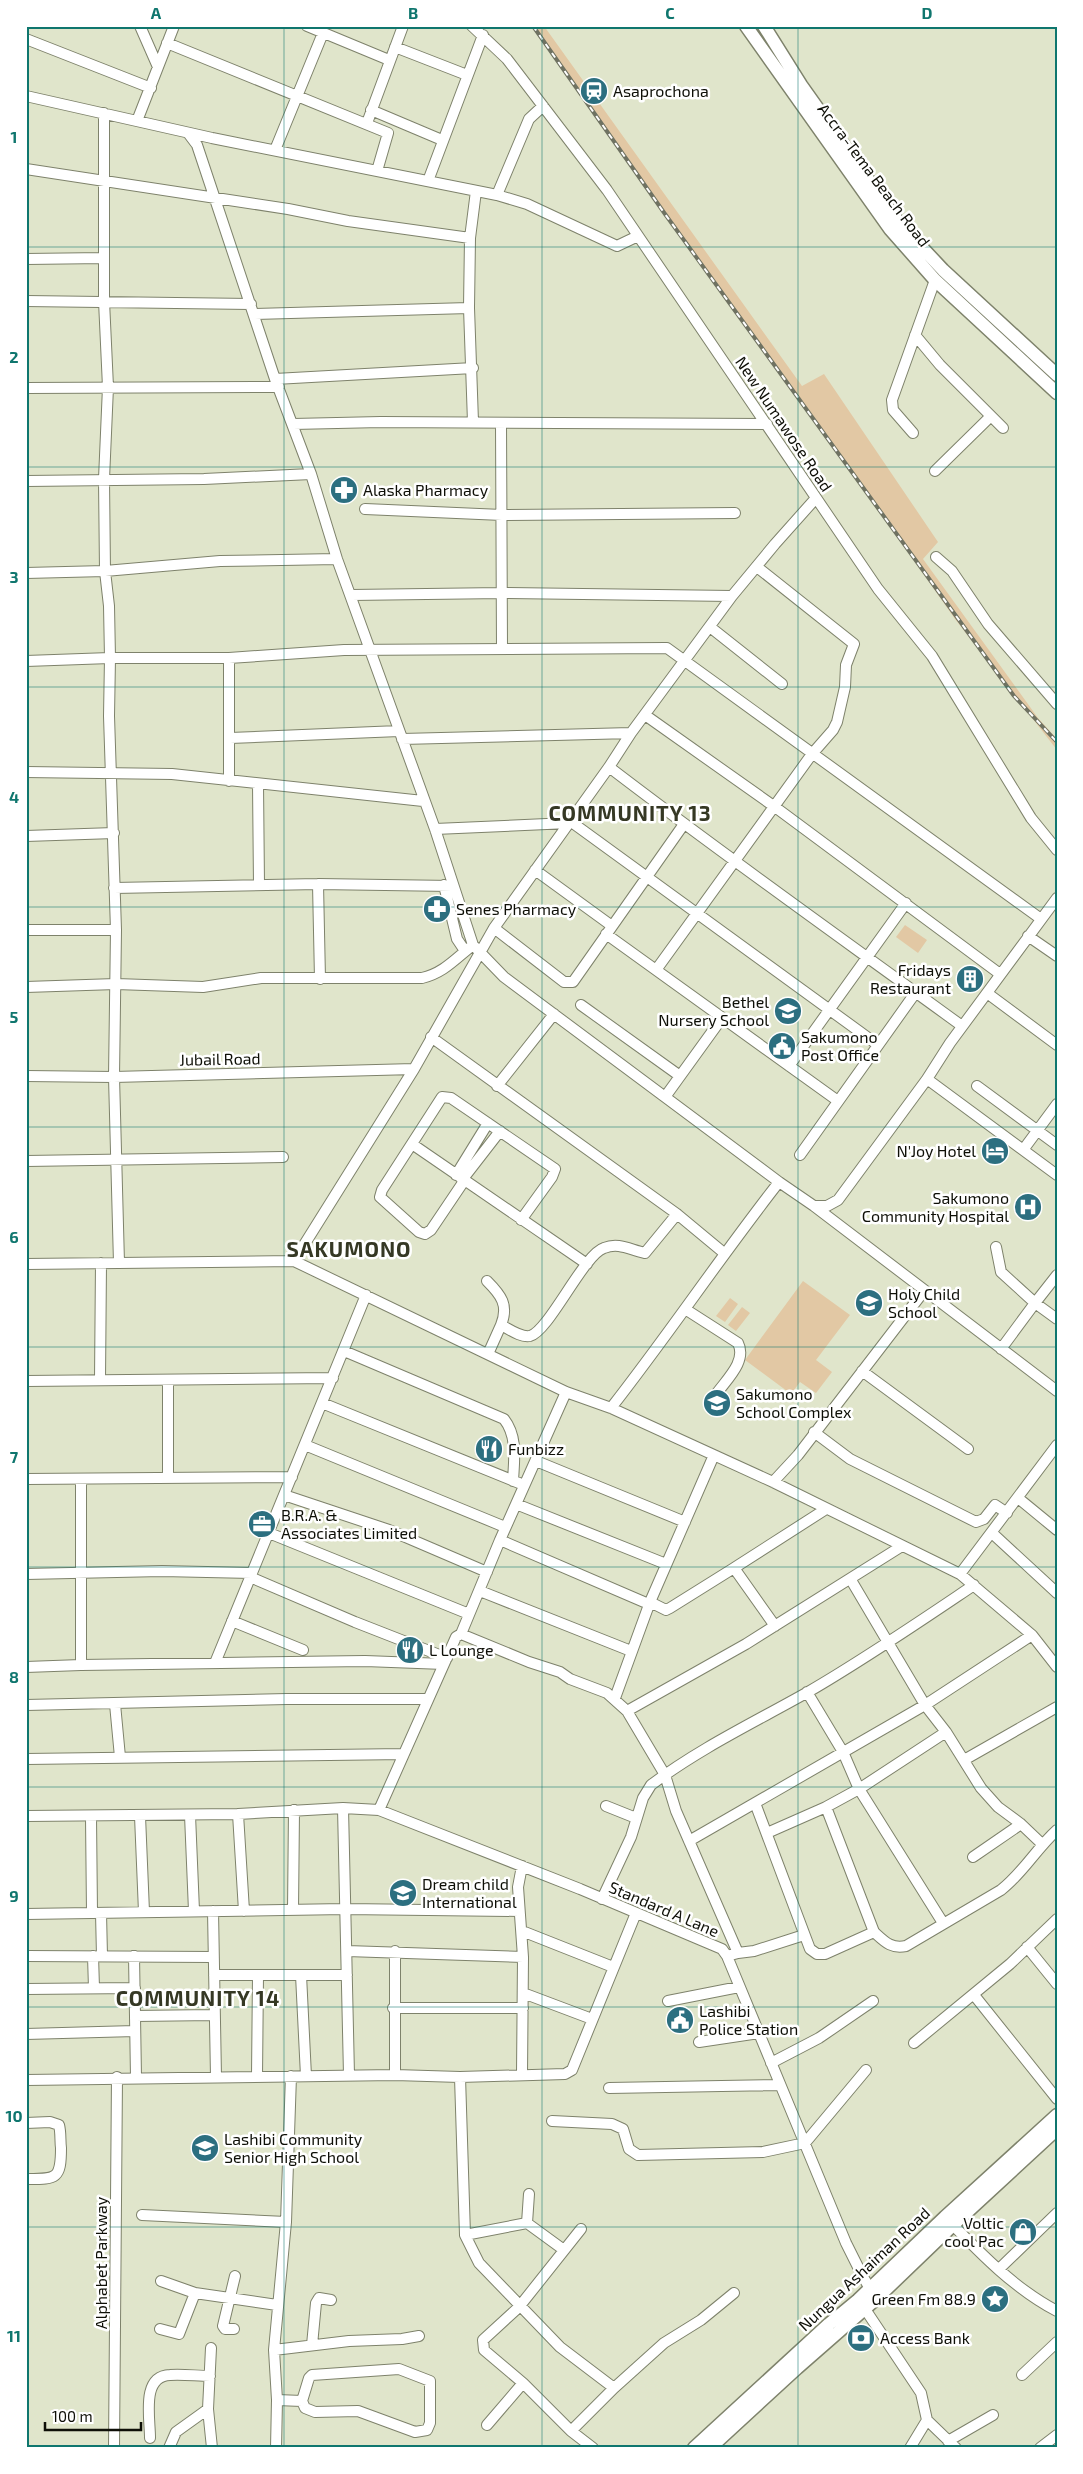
<svg xmlns="http://www.w3.org/2000/svg" width="1083" height="2474" viewBox="0 0 1083 2474" font-family="'Exo 2',sans-serif">
<style>
.green{fill:#e2c8a4}
.lines{fill:none;stroke-linecap:round;stroke-linejoin:round}
.minor-casing{stroke:#7e826b;stroke-width:12}
.major-casing{stroke:#7e826b;stroke-width:15}
.minor{stroke:#fff;stroke-width:10}
.major{stroke:#fff;stroke-width:12}
.rail-casing{stroke:#6f7262;stroke-width:4}
.rail{stroke:#fff;stroke-width:2;stroke-dasharray:5.5;stroke-linecap:butt}
.grid{fill:none;stroke:#0f766e;stroke-width:1;stroke-opacity:0.55}
.labels{text-anchor:middle;stroke-width:5;stroke-linejoin:round;paint-order:stroke}
.poi-label{font-size:16px;fill:#0e0f07;stroke:#fff;text-anchor:start}
.street-label{font-size:16px;fill:#0e0f07;stroke:#fff}
.district-label{font-size:21px;font-weight:bold;letter-spacing:1px;fill:#353824;stroke:#fff}
.neatline{fill:none;stroke:#0f766e;stroke-width:2}
.grid-label{font-size:16px;text-anchor:middle;font-weight:bold;fill:#0f766e}
</style>
<rect width="100%" height="100%" fill="#e0e5cb"/>
<path class="green" d="M532 26H544L802 386 824 374 938 542 923 559 1038 718 1057 739V750L955 619 813 416 683 239Z
M905 925 927 940 918 953 896 937Z
M803 1281 850 1315 816 1360 832 1372 816 1393 800 1382 791 1394 745 1360Z
M730 1298 738 1304 725 1322 716 1316Z
M742 1307 750 1313 736 1331 728 1325Z"/>
<g class="lines">
<defs>
<path id="minor" d="M140 26 158 67
M307 26 389 60
M472 26 507 59 607 190 878 589 932 656 1031 818 1057 850
M26 39 151 88
M167 43 388 133 377 171
M395 47 467 75
M26 96 212 138 497 195 527 204 617 246 638 236
M371 110 442 140
M104 113V301L108 387 104 479 105 571 109 606 110 658 109 716 116 930 114 1077 119 1263
M137 121 174 26
M367 123 403 26
M188 133 197 145 275 379 311 474 337 559 435 829 473 945 504 977 779 1182 814 1206 1057 1391
M275 150 323 33
M26 169 288 209 348 221 470 238
M428 181 483 35
M497 195 529 119 543 106
M26 259 104 258
M26 301 251 304
M255 314 469 308
M915 335 940 365 1003 428
M275 379 473 368
M26 388 279 387
M473 422 469 308 470 238 476 191
M501 423 502 647
M293 424 381 422 767 424
M913 433 893 410 892 400 935 280
M935 471 990 417
M26 481 204 479 311 474
M365 509 502 515 735 513
M936 557 952 571 988 624 1057 704
M26 573 105 571 220 561 337 559
M351 595 502 593 732 596
M710 627 782 684
M229 658V781
M26 661 110 658H229L344 650 667 648 1041 919
M645 715 775 807 1000 974
M230 738 399 731
M402 739 631 733
M609 767C725 856 844 940 962 1026
M26 772 172 774 423 801
M258 784 259 885
M570 821 878 1045
M435 829 569 823
M26 836 114 833
M535 870 612 926
M318 884 320 979
M444 885 457 939 465 951
M114 888 318 884 452 886
M494 928 564 982H573L684 824
M26 930H116
M606 934 838 1101
M1028 936 1057 956
M656 970 812 754 833 730 837 722 845 687 846 665 854 644 757 567
M26 987 116 984 203 987 261 978H422C444 973 456 958 473 945
M987 993 1057 1045
M581 1005 680 1076
M431 1037 677 1214 724 1253
M789 1066 906 903
M26 1076 114 1077 414 1069
M927 1079 950 1043 1057 898
M497 1086 554 1014
M977 1086 1057 1145
M665 1097 722 1018
M412 1144 587 1264
M1023 1150 1057 1104
M800 1155 916 992
M26 1161 283 1157
M456 1175 488 1123
M462 1180 500 1131
M464 1181 431 1230 425 1234 419 1232 380 1197 382 1190 442 1097 451 1098 555 1169 552 1177 521 1220
M814 1206H827L838 1200 927 1079 1057 1175
M996 1247 1001 1272 1035 1303 1057 1275
M294 1261 414 1069 494 928 609 767 631 733 732 596 775 544 816 498
M26 1264 294 1261 566 1392 611 1408 773 1482 960 1574 1032 1635 1057 1667
M487 1281C501 1295 509 1305 501 1325
M685 1309 738 1343C747 1361 727 1379 717 1393
M1001 1349 1035 1303 1057 1319
M344 1351 504 1419C518 1437 514 1460 513 1481
M488 1354 501 1325C509 1329 521 1338 530 1336 549 1331 584 1254 604 1248 619 1242 630 1250 645 1253L677 1214
M862 1371 968 1449
M100 1380 101 1263
M26 1381 333 1378
M322 1403 519 1483
M611 1408C669 1334 721 1256 779 1182
M814 1432 850 1459 976 1522 984 1519 995 1505 1007 1513
M305 1445 505 1527
M536 1461 685 1522
M168 1477V1380
M26 1479 292 1477
M81 1479V1665
M773 1482 798 1455 924 1291
M284 1495 389 1530 487 1572
M1018 1498 1057 1530
M516 1504 666 1564
M269 1533 469 1614
M992 1533 1057 1593
M500 1540 644 1602
M734 1568 826 1509
M26 1574 162 1571 252 1573
M960 1574 1057 1445
M250 1577 355 1622 447 1658
M851 1580 925 1705 946 1732 981 1788 998 1807 1021 1824 1042 1844
M480 1591 631 1651
M650 1602 666 1610 670 1608 734 1568 775 1626
M232 1621 303 1650
M461 1634 529 1662 560 1672 570 1679 607 1693 627 1711 665 1775 676 1811 738 1953 727 1956
M215 1663 366 1295
M26 1667 81 1665 365 1661 444 1664
M807 1692 843 1752 859 1789 943 1923
M615 1698 650 1602 714 1455
M115 1704 120 1757
M26 1705 287 1699H428
M627 1711 746 1644 902 1546
M946 1732 859 1789 826 1807 874 1932C885 1942 891 1949 906 1946L1001 1890C1023 1873 1036 1849 1057 1830
M26 1759 404 1754
M964 1760 1057 1707
M755 1803 810 1949 817 1954H825L874 1932
M606 1806 636 1818
M343 1808 349 2075
M379 1810 456 1637 461 1634 500 1540 566 1392
M238 1814 244 1911
M190 1815 194 1911
M26 1816 238 1814 343 1808 379 1810 580 1889 722 1949 727 1956 846 2243 863 2277 874 2295
M140 1816 144 1912
M91 1817 92 1913
M767 1833 826 1807
M689 1841 925 1705 1032 1635
M973 1857 1021 1824
M602 1899 631 1837 643 1798 651 1785C700 1748 755 1722 808 1692 865 1659 919 1622 974 1585
M293 1910 294 1810
M213 1911 216 2077
M101 1913 102 1956
M26 1914 345 1909 519 1911
M522 1931 613 1967
M1027 1947 1057 1984
M347 1951 523 1957
M395 1951V2075
M738 1953 754 1951 804 1935
M26 1956 213 1957
M93 1956 94 1988
M134 1956 136 2077
M214 1975H347
M301 1975 306 2076
M26 1989 135 1988
M523 1993 592 2019
M974 1995 1057 2099
M668 2001 739 1987
M393 2008H523
M135 2016 214 2015
M26 2034 135 2031
M699 2042 759 2033
M914 2043 1010 1964 1057 1919
M771 2063 819 2038 873 2001
M522 2075 523 1957 518 1887 522 1866
M257 2076 258 1975
M460 2077 465 2235 479 2263 560 2347 614 2388 571 2431 593 2448
M26 2080 395 2075 460 2077 565 2074 572 2070 636 1913
M609 2088 780 2085
M552 2121 612 2124 623 2129 629 2149 638 2155 763 2152 805 2143 866 2070
M26 2123 50 2122 59 2125C61 2132 60 2141 61 2148 61 2180 56 2179 26 2179
M529 2194 527 2223 564 2250
M142 2215 286 2222
M949 2221C981 2254 1015 2289 1057 2311
M465 2235 527 2223
M999 2269 1057 2213
M161 2281 195 2293 277 2305
M861 2303 921 2393 927 2420 910 2448
M160 2329 179 2334 195 2293
M234 2329H225L223 2326 235 2276
M312 2345 316 2303 319 2298 331 2300
M211 2348 208 2409 212 2448
M274 2350 349 2341 402 2339 419 2336
M399 2369 430 2381V2423L427 2430 415 2432 358 2411 315 2412 305 2408 302 2401 309 2378 312 2375Z
M1022 2375 1057 2342
M614 2388 664 2343 701 2320 734 2293
M277 2400 302 2401
M927 2420 956 2448
M487 2425 523 2383
M571 2431 523 2383 484 2350 483 2340 519 2307 581 2229
M150 2438C150 2417 141 2376 170 2375 183 2374 197 2376 210 2376
M948 2441 993 2415
M114 2448 117 2077
M169 2448 176 2432 208 2409
M276 2448 277 2400 274 2350 286 2222 291 2076
M1040 2448 1057 2435"/>
<path id="major" d="M746 26 890 229 935 280 1057 393
M764 26 801 85 899 223 943 270 1057 375
M694 2448 829 2324 858 2300 945 2217 1057 2115
M710 2448 797 2368 877 2298 953 2225 1057 2129"/>
</defs>
<use href="#minor" class="minor-casing"/>
<use href="#major" class="major-casing"/>
<use href="#minor" class="minor"/>
<use href="#major" class="major"/>
<defs>
<path id="rail" d="M533 26 665 214 1014 696 1057 742"/>
</defs>
<use href="#rail" class="rail-casing"/>
<use href="#rail" class="rail"/>
</g>
<path class="grid" d="M284 26V2448M542 26V2448M798 26V2448M26 247H1057M26 467H1057M26 687H1057M26 907H1057M26 1127H1057M26 1347H1057M26 1567H1057M26 1787H1057M26 2007H1057M26 2227H1057"/>
<defs>
<symbol id="station-disc" viewBox="-11 -11 22 22"><circle r="9.5" fill="#2c6f80" stroke="#fff"/><path d="M-3-6H3Q5-6 5-4V2Q5 4 3 4L4.5 6H3L1.5 4h-3L-3 6H-4.5L-3 4Q-5 4-5 2V-4Q-5-6-3-6ZM-3.5-4v3h7v-3ZM-3.5 1v1.5H-2V1ZM2 1v1.5H3.5V1Z" fill="#fff"/></symbol>
<symbol id="pharmacy-disc" viewBox="-11 -11 22 22"><circle r="9.5" fill="#2c6f80" stroke="#fff"/><path d="M-2-6h4v4h4v4h-4v4h-4v-4h-4v-4h4Z" fill="#fff"/></symbol>
<symbol id="building-disc" viewBox="-11 -11 22 22"><circle r="9.5" fill="#2c6f80" stroke="#fff"/><path d="M-4-6H4V6H1V3H-1V6H-4ZM-2.5-4.3h1.7v1.8h-1.7ZM.8-4.3h1.7v1.8H.8ZM-2.5-1h1.7V.8h-1.7ZM.8-1h1.7V.8H.8Z" fill="#fff"/></symbol>
<symbol id="school-disc" viewBox="-11 -11 22 22"><circle r="9.5" fill="#2c6f80" stroke="#fff"/><path d="M0-5L7-2L0 1L-7-2ZM-4 1L0 2.5L4 1V4Q0 6-4 4Z" fill="#fff"/></symbol>
<symbol id="civic-disc" viewBox="-11 -11 22 22"><circle r="9.5" fill="#2c6f80" stroke="#fff"/><path d="M-.6-6.5H3V-4.5H.6V-3L4-1V1h2V6H-6V1h2V-1L-.6-3ZM-1.2 2.5V6h2.4V2.5Z" fill="#fff"/></symbol>
<symbol id="hotel-disc" viewBox="-11 -11 22 22"><circle r="9.5" fill="#2c6f80" stroke="#fff"/><path d="M-6-4.5h1.5V1H6V5H4.5V3h-9V5H-6ZM-4 0a1.8 1.8 0 1 1 3.6 0ZM.5 0V-2.5h3Q6-2.5 6 0Z" fill="#fff"/></symbol>
<symbol id="hospital-disc" viewBox="-11 -11 22 22"><circle r="9.5" fill="#2c6f80" stroke="#fff"/><path d="M-5-5h3v3.5h4V-5h3V5h-3V1.5h-4V5h-3Z" fill="#fff"/></symbol>
<symbol id="restaurant-disc" viewBox="-11 -11 22 22"><circle r="9.5" fill="#2c6f80" stroke="#fff"/><path d="M-5-6h1v4h1v-4h1v4h1v-4h1v5L-1.5 .5V6h-2V.5L-5-1ZM5-6V6H3V1.5H1.5Q1.5-4 5-6Z" fill="#fff"/></symbol>
<symbol id="office-disc" viewBox="-11 -11 22 22"><circle r="9.5" fill="#2c6f80" stroke="#fff"/><path d="M-6-3h4V-5.5h4V-3h4V5H-6ZM-1-4.5V-3h2v-1.5ZM-6 0V1H6V0Z" fill="#fff"/></symbol>
<symbol id="shop-disc" viewBox="-11 -11 22 22"><circle r="9.5" fill="#2c6f80" stroke="#fff"/><path d="M-5-2.5h2.3a2.7 3.5 0 0 1 5.4 0H5L5.5 6h-11ZM-1.5-2.5h3a1.5 2.3 0 0 0-3 0Z" fill="#fff"/></symbol>
<symbol id="sight-disc" viewBox="-11 -11 22 22"><circle r="9.5" fill="#2c6f80" stroke="#fff"/><path d="M0-6L1.8-2.2L6-1.7L2.9 1.2L3.7 5.4L0 3.3L-3.7 5.4L-2.9 1.2L-6-1.7L-1.8-2.2Z" fill="#fff"/></symbol>
<symbol id="bank-disc" viewBox="-11 -11 22 22"><circle r="9.5" fill="#2c6f80" stroke="#fff"/><path d="M-6-4H6V4H-6ZM0-2.3a2.3 2.3 0 1 0 0 4.6a2.3 2.3 0 1 0 0-4.6Z" fill="#fff"/></symbol>
</defs>
<g fill-rule="evenodd">
<use href="#station-disc" x="578" y="75" width="32" height="32"/>
<use href="#pharmacy-disc" x="328" y="474" width="32" height="32"/>
<use href="#pharmacy-disc" x="421" y="893" width="32" height="32"/>
<use href="#building-disc" x="954" y="963" width="32" height="32"/>
<use href="#school-disc" x="772" y="995" width="32" height="32"/>
<use href="#civic-disc" x="766" y="1030" width="32" height="32"/>
<use href="#hotel-disc" x="979" y="1135" width="32" height="32"/>
<use href="#hospital-disc" x="1012" y="1191" width="32" height="32"/>
<use href="#school-disc" x="853" y="1287" width="32" height="32"/>
<use href="#school-disc" x="701" y="1387" width="32" height="32"/>
<use href="#restaurant-disc" x="473" y="1433" width="32" height="32"/>
<use href="#office-disc" x="246" y="1508" width="32" height="32"/>
<use href="#restaurant-disc" x="394" y="1634" width="32" height="32"/>
<use href="#school-disc" x="387" y="1877" width="32" height="32"/>
<use href="#civic-disc" x="664" y="2004" width="32" height="32"/>
<use href="#school-disc" x="189" y="2132" width="32" height="32"/>
<use href="#shop-disc" x="1007" y="2216" width="32" height="32"/>
<use href="#sight-disc" x="979" y="2283" width="32" height="32"/>
<use href="#bank-disc" x="845" y="2322" width="32" height="32"/>
</g>
<g class="labels">
<g class="poi-label">
<text x="613" y="97">Asaprochona</text>
<text x="363" y="496">Alaska Pharmacy</text>
<text x="456" y="915">Senes Pharmacy</text>
<text x="951" y="976" text-anchor="end">Fridays<tspan x="951" dy="18">Restaurant</tspan></text>
<text x="769" y="1008" text-anchor="end">Bethel<tspan x="769" dy="18">Nursery School</tspan></text>
<text x="801" y="1043">Sakumono<tspan x="801" dy="18">Post Office</tspan></text>
<text x="976" y="1157" text-anchor="end">N'Joy Hotel</text>
<text x="1009" y="1204" text-anchor="end">Sakumono<tspan x="1009" dy="18">Community Hospital</tspan></text>
<text x="888" y="1300">Holy Child<tspan x="888" dy="18">School</tspan></text>
<text x="736" y="1400">Sakumono<tspan x="736" dy="18">School Complex</tspan></text>
<text x="508" y="1455">Funbizz</text>
<text x="281" y="1521">B.R.A. &amp;<tspan x="281" dy="18">Associates Limited</tspan></text>
<text x="429" y="1656">L Lounge</text>
<text x="422" y="1890">Dream child<tspan x="422" dy="18">International</tspan></text>
<text x="699" y="2017">Lashibi<tspan x="699" dy="18">Police Station</tspan></text>
<text x="224" y="2145">Lashibi Community<tspan x="224" dy="18">Senior High School</tspan></text>
<text x="1004" y="2229" text-anchor="end">Voltic<tspan x="1004" dy="18">cool Pac</tspan></text>
<text x="976" y="2305" text-anchor="end">Green Fm 88.9</text>
<text x="880" y="2344">Access Bank</text>
</g>
<g class="street-label">
<text transform="translate(874 175) rotate(53)" y="6">Accra-Tema Beach Road</text>
<text transform="translate(784 424) rotate(56)" y="6">New Numawose Road</text>
<text transform="translate(220 1059) rotate(-1)" y="6">Jubail Road</text>
<text transform="translate(664 1909) rotate(23)" y="6">Standard A Lane</text>
<text transform="translate(101 2263) rotate(-90)" y="6">Alphabet Parkway</text>
<text transform="translate(864 2269) rotate(-43)" y="6">Nungua Ashaiman Road</text>
</g>
<g class="district-label">
<text x="630" y="821">COMMUNITY 13</text>
<text x="349" y="1257">SAKUMONO</text>
<text x="198" y="2006">COMMUNITY 14</text>
</g>
</g>
<rect width="1083" height="2474" fill="none" stroke="#ffffff" stroke-width="55"/>
<path d="M45 2422v8h96v-8" fill="none" stroke="#0e0f07" stroke-width="2.5"/>
<text x="52" y="2422" font-size="15" fill="#0e0f07" stroke="#ffffff" stroke-width="4" paint-order="stroke">100 m</text>
<rect x="28" y="28" width="1028" height="2418" class="neatline"/>
<g class="grid-label">
<text x="156" y="19">A</text>
<text x="413" y="19">B</text>
<text x="670" y="19">C</text>
<text x="927" y="19">D</text>
<text x="14" y="143">1</text>
<text x="14" y="363">2</text>
<text x="14" y="583">3</text>
<text x="14" y="803">4</text>
<text x="14" y="1023">5</text>
<text x="14" y="1243">6</text>
<text x="14" y="1463">7</text>
<text x="14" y="1683">8</text>
<text x="14" y="1902">9</text>
<text x="14" y="2122">10</text>
<text x="14" y="2342">11</text>
</g>
</svg>
